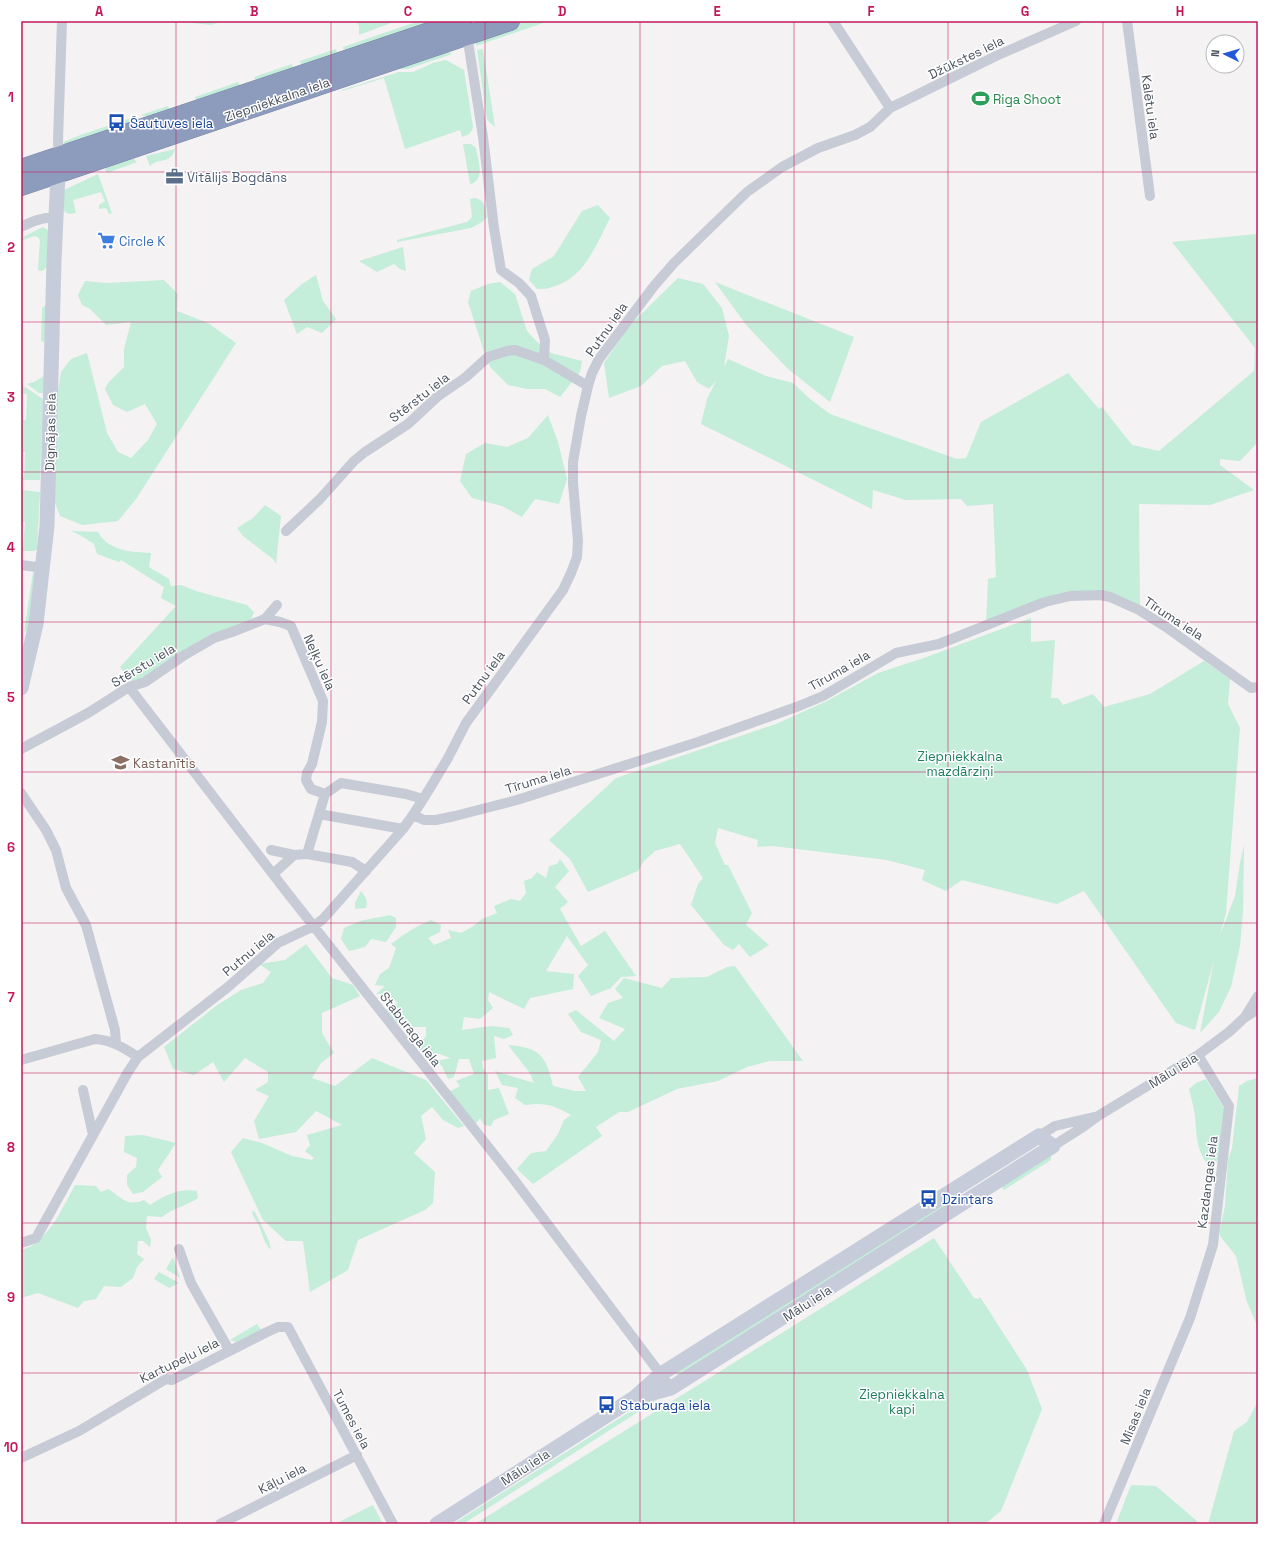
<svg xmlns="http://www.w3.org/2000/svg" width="1279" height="1545" viewBox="0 0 1279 1545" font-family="'Space Grotesk',sans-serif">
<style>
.green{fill:#c4edda}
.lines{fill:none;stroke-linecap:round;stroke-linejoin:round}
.highway-casing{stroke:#7887a8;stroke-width:20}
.street{stroke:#c6cbd5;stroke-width:10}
.secondary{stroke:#c6ccd9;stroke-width:15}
.highway{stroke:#8d9cbd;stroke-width:19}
.grid{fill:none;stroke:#c2185b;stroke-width:1;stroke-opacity:0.55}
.labels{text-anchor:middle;stroke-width:3;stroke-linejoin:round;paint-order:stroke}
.street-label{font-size:13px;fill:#4a525e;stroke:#fff}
.leisure-label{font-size:13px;fill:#27864d;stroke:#fff;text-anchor:start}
.transit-label{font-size:13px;fill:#164399;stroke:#fff;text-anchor:start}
.service-label{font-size:13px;fill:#4e5e75;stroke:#fff;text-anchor:start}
.shop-label{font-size:13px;fill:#366cbe;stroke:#fff;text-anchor:start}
.park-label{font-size:13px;fill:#1d7d5c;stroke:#fff}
.education-label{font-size:13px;fill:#785e54;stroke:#fff;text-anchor:start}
.neatline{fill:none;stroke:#c2185b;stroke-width:1.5}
.grid-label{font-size:13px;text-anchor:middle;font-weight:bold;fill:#c2185b}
</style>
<rect width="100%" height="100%" fill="#f4f2f2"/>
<path class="green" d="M191 21H223L211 25 192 23Z
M356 21H396L359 35V26Z
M419 21H446L345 55 343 47Z
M524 21H549L476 46 477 40 482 36Z
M336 49 338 57 302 69 300 61Z
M483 49 495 127 487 120 477 50Z
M447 51 452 54 408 69H396Z
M446 60 464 70 473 127C471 134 468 135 462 137L460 130 405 149 384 78 342 91V90L399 72H413L433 63Z
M292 64 294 72 257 85 254 77Z
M238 82 242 89 197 105 195 97Z
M168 106 170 110 149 117 141 115 136 117 127 124 66 146 63 142 83 134Z
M463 144H471L476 148C478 161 486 180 470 184Z
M175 149C170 165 159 157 150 166L146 156Z
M133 158 137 162 107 173 105 169 110 165Z
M98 174 112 213 109 214 106 208 99 209V205L105 201 101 192 73 200 76 213C58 217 63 202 64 190Z
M475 198C485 200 485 207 487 217L482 222 471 228 397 242V240L467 222 472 217 470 199Z
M598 205 610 218C596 245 584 279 552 287 547 289 542 289 537 289L529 280 532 269 554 256 582 211Z
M43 227C46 229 49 230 49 234 51 242 51 277 38 270L40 240 38 237 34 236 21 241V238Z
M1258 234V442L1240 461 1220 459V465L1254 490 1210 505 1139 504 1140 606 1076 591 986 622 988 579 996 577 993 504 967 506 961 499 906 500 873 490 872 509 701 424 707 399 716 381 709 389 697 382 685 361 662 366 641 386 609 398 604 363 629 326 678 278 703 284 722 308 729 336 724 367 728 359 766 376 793 383 810 399 830 414 957 459 966 458 981 422 1068 373 1099 409 1102 407 1132 445 1159 451 1254 371 1255 348 1172 242Z
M403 247 406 271 400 269 394 264 377 272 359 261Z
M316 275 323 301 336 319 322 333 307 327 297 334 284 300 302 284Z
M164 280 178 294 177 311 208 323 236 343 136 499 118 521 82 525 60 516 54 500 58 391 61 372 71 359 87 353 107 433 118 452 131 458 148 440 157 424 145 404 127 412 113 405 105 389 108 383 124 367V349L131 322 106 325 90 309 82 305 78 295 85 281 106 283Z
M500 282 515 294 527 331 540 345 551 353 582 361 580 372 560 397 545 389H527L508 385 491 368 487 361 468 302 471 291 488 284Z
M715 282 854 337 830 402 788 369 747 326Z
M47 304 46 342H44L41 341 42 308Z
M44 376 43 393H39L27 384 34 382Z
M21 386 25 387 43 399 40 480H21V478H24L25 452H21L22 420H26L27 394H21Z
M548 415 558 442 567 479 559 504 535 499 522 517 502 506 472 498 460 481 466 454 485 443 507 447 528 438Z
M21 490 40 492 37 549 34 551H23L21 548H23L25 522H21Z
M265 505 281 516 276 564 273 559 243 536 237 528 253 518Z
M71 531 98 532C108 551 132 552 151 553L149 567 169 579 171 586 181 585 196 591 247 605 254 612 250 622 234 629 212 633 170 659 144 679 132 682 120 667 176 606 161 598 164 587 121 560 119 562 97 554 94 544 80 535Z
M33 572 36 575 28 630 24 632Z
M1031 618V642L1055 640 1051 698H1058L1063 705 1093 694 1104 707 1150 694 1204 661 1230 679 1228 704 1240 728 1226 913 1220 935 1235 896 1240 863 1244 845 1243 912 1240 946 1231 987 1219 1012 1200 1033 1214 960 1195 1030 1176 1023 1084 891 1057 904 962 880 946 891 922 880 925 870 887 860 773 846 757 847 758 840 718 828 715 843 725 865H728L752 913 746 925 769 945 750 957 739 944 733 950 724 945 691 905 698 884 703 878 680 844 655 851 644 861 638 871 588 892 570 859 549 840 616 778 776 724 827 701 878 673 924 658Z
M560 859 569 871 555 887 568 902 560 909 581 946 605 931 636 976 621 977 611 988 591 996 578 976 588 965 567 936 546 971 574 974 573 989 530 998 524 1009 489 992 488 1000 493 1008 480 1019 464 1017 462 1030 491 1026 509 1028 513 1035 504 1039 494 1036 496 1058 482 1061 483 1068 488 1075V1090L499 1088 509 1114 494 1120 491 1126 484 1125 480 1118 475 1125 449 1092 460 1086 456 1081 474 1074 469 1059H459L454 1077 448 1079 442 1066 436 1061 451 1058 439 1054 426 1055 417 1047 426 1036V1027H401L385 1010 398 1003 386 994H376L385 986 375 985 380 974 389 968 396 948 391 944C403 935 416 926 431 920L441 925 440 932 428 938 434 945 451 938 448 930 461 933 472 927 482 919 497 913 494 906 511 899 520 901 526 893 524 881 532 878 537 872 546 878 549 866 557 864Z
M361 891C366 897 368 901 366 908L355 909V903Z
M390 915 396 918V927L386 942 371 939 365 947 349 951 341 939 344 928 360 921Z
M306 944 332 978 353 985 360 996 322 1013V1033L334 1053 321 1063 312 1078 335 1086 372 1058 426 1080 464 1126 458 1128 443 1120 432 1107 421 1116 426 1139 414 1153 435 1172 433 1203 425 1210 358 1240 348 1270 310 1292 303 1241H286L263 1220 231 1152 243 1138 262 1143 292 1156 312 1160 314 1158 305 1151 310 1145 307 1135 342 1125 316 1111 296 1132 259 1139 254 1121 269 1096 255 1090 268 1082V1072L245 1058 224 1082 213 1062 194 1075 173 1069 164 1047 216 1006 241 990 263 983 271 972 259 964 285 960Z
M735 966 803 1061H770L747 1067 718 1081 677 1089 628 1112H619L596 1127 602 1136 533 1184 517 1169 531 1153 546 1151 558 1134 564 1120 571 1115C554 1105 545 1102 525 1105L515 1098 518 1088 502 1085 495 1071 534 1083 530 1073 508 1045C540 1048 546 1055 553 1086L575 1091H586L578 1077 598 1052 601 1040 581 1032 568 1014 576 1010 614 1041 625 1029 599 1018 608 1003 623 998 615 989 624 978 662 988 671 978 707 977 727 967Z
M1258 1078V1328L1247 1302 1236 1256 1220 1236V1229L1225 1206 1228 1160 1232 1148 1239 1086 1247 1081Z
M1206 1079 1224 1108 1219 1158 1211 1169C1196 1150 1197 1139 1195 1116 1194 1107 1191 1098 1189 1089L1196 1083Z
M143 1135 176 1143 158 1170 162 1177 143 1192 133 1194 127 1185V1175L136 1167 137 1158 124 1152 125 1136Z
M1051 1154V1160L1004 1190 1001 1186Z
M75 1185 96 1186 101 1192 108 1189C123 1198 126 1207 144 1200L150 1205C165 1195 180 1188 197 1191L198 1198C186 1206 173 1208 162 1217L147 1216 146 1228 151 1240 150 1247 143 1241H138L137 1254 144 1259 137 1267 133 1278 121 1287 104 1286 96 1299 84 1301 78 1308 38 1293 21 1298V1250C47 1244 63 1207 75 1185Z
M957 1193 961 1200 677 1376 676 1370Z
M252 1211 255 1212 269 1241 271 1250C264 1243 263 1235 259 1226 257 1221 252 1216 252 1211Z
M934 1238 974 1298 978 1299 980 1297 986 1306 1027 1370 1042 1409 1001 1511 985 1524H475Z
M173 1257 180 1278 166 1269Z
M159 1272 179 1283 169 1288 154 1279Z
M257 1324 261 1330 236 1342 230 1340Z
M663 1395V1396L463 1524H453L626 1414Z
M1258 1401V1524H1208L1234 1431 1247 1422Z
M1131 1485 1156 1486 1197 1521V1524H1116Z
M373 1505 383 1524H335Z"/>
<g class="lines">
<defs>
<path id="highway" d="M21 169 462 21
M21 186 510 21"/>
</defs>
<use href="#highway" class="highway-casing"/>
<path class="street" d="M833 21 890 108
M1127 21 1150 196
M467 35 483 137 494 228 501 270 519 283 531 296 545 340 544 360
M59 156 58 141 62 21
M21 227C33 221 42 217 56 218
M286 531 320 499 354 461 365 452 408 424 437 397 466 377 488 357 507 351 515 350 544 360 588 386
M21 565 44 568
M265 619 280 622 291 626 323 701 322 722 312 764 307 773 306 780 311 789 325 794
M129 687 289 895 512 1177 671 1388
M21 749 88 713 129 687 145 682 183 656 214 638 232 632 265 619 277 605
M21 793 46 830 56 850 66 888 86 925 115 1030 116 1043
M319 814 403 829
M413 815 424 820H436L455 816 517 800 698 742 799 706 823 696 896 653 939 644 1045 602 1070 596 1101 595 1110 597 1139 610 1166 627 1251 688 1258 687
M271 850 294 855 307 854 352 862 366 871
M307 854 325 794 341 783 406 794 423 799
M273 874 294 855
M1245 1017 1258 996
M21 1060 95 1039C112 1040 124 1048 138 1057
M83 1090 93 1135
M1039 1136 1055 1126 1094 1117
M1053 1146 1083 1127 1098 1116 1198 1055 1229 1032 1244 1018 1258 1009
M21 1243 36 1238 128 1072 138 1057 228 987 278 943 314 926 323 919 403 829 413 815 430 788 448 758 466 723 563 590 571 573 577 557 578 541 573 483V462L581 416 588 386 592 373 599 359 654 286 674 263 714 224 747 192 782 167 818 148 855 135 870 127 890 108 996 56 1076 21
M179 1249 191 1283 229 1350
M21 1458 79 1431 166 1379 172 1380 265 1333 278 1327H288L393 1524
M220 1524 357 1455
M1104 1524 1190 1318 1213 1245 1229 1106 1198 1055"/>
<path class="secondary" d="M21 688 36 624 47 526 54 261 58 173
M437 1524 634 1398 661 1374 1039 1136 1053 1146 671 1388 634 1398"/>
<use href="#highway" class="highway"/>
</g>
<path class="grid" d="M176 21V1524M331 21V1524M485 21V1524M640 21V1524M794 21V1524M948 21V1524M1103 21V1524M21 172H1258M21 322H1258M21 472H1258M21 622H1258M21 772H1258M21 923H1258M21 1073H1258M21 1223H1258M21 1373H1258"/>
<defs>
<symbol id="stadium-bare" viewBox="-9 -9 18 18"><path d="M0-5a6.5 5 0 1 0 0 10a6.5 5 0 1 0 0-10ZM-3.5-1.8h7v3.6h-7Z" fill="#2e9e5b" stroke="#fff" stroke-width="2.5" paint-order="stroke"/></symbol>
<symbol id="bus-bare" viewBox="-9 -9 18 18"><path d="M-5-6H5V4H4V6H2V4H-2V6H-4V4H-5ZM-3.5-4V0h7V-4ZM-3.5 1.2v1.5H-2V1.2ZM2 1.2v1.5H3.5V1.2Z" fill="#1a4fb4" stroke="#fff" stroke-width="2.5" paint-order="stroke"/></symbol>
<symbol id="office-bare" viewBox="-9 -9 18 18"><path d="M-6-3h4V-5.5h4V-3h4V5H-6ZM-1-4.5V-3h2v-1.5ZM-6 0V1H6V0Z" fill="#5c6f8a" stroke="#fff" stroke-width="2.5" paint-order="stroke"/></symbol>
<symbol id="supermarket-bare" viewBox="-9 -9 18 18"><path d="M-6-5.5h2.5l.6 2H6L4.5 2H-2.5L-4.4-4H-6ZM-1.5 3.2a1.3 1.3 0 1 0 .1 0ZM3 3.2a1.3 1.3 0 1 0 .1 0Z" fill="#3f7fe0" stroke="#fff" stroke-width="2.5" paint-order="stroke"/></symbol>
<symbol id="school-bare" viewBox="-9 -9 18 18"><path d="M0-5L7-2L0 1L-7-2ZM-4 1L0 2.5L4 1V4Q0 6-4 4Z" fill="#8d6e63" stroke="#fff" stroke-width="2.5" paint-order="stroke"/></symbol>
</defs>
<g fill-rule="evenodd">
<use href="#stadium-bare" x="968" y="86" width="25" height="25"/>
<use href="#bus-bare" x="104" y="110" width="25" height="25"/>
<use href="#office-bare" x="162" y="164" width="25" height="25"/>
<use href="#supermarket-bare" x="94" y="228" width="25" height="25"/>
<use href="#school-bare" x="108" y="750" width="25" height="25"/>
<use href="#bus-bare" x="916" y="1186" width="25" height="25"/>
<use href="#bus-bare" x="594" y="1392" width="25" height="25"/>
</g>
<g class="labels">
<g class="street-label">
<text transform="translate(966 57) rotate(-26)" y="5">Džūkstes iela</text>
<text transform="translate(277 99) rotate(-19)" y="5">Ziepniekkalna iela</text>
<text transform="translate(1151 107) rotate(82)" y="5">Kalētu iela</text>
<text transform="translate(606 329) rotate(-55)" y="5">Putnu iela</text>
<text transform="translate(419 397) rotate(-38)" y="5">Stērstu iela</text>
<text transform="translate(50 432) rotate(-89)" y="5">Dignājas iela</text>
<text transform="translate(1174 618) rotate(33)" y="5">Tīruma iela</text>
<text transform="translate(320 662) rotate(66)" y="5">Neļķu iela</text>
<text transform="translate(143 665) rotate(-31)" y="5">Stērstu iela</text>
<text transform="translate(839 670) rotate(-30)" y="5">Tīruma iela</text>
<text transform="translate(483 677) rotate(-54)" y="5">Putnu iela</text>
<text transform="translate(538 779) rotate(-17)" y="5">Tīruma iela</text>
<text transform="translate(248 953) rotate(-40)" y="5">Putnu iela</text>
<text transform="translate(411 1029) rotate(52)" y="5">Staburaga iela</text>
<text transform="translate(1173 1070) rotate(-32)" y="5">Mālu iela</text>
<text transform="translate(1207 1182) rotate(-83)" y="5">Kazdangas iela</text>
<text transform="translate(807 1303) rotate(-33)" y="5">Mālu iela</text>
<text transform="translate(179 1360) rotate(-26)" y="5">Kartupeļu iela</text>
<text transform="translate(1135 1416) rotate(-68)" y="5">Misas iela</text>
<text transform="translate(352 1419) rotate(62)" y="5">Tumes iela</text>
<text transform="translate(525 1467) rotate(-33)" y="5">Mālu iela</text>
<text transform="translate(282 1478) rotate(-27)" y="5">Kāļu iela</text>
</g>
<g class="leisure-label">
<text x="993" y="104">Riga Shoot</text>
</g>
<g class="transit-label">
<text x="130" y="128">Šautuves iela</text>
<text x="942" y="1204">Dzintars</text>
<text x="620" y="1410">Staburaga iela</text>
</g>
<g class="service-label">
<text x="187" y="182">Vitālijs Bogdāns</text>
</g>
<g class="shop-label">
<text x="119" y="246">Circle K</text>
</g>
<g class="park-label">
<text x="960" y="761">Ziepniekkalna<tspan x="960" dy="15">mazdārziņi</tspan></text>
<text x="902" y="1399">Ziepniekkalna<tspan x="902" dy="15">kapi</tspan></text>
</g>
<g class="education-label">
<text x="133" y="768">Kastanītis</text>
</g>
</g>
<rect width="1279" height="1545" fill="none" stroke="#ffffff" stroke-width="44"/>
<g transform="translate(1225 54) rotate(275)"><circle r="19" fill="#ffffff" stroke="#b7babf"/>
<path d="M0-3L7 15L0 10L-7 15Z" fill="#2458db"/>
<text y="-6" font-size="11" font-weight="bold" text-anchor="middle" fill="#4a525e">N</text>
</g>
<rect x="22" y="22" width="1235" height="1501" class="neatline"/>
<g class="grid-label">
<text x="99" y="16">A</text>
<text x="254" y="16">B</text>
<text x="408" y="16">C</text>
<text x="562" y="16">D</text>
<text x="717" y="16">E</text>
<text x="871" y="16">F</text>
<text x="1025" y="16">G</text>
<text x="1180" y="16">H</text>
<text x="11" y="102">1</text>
<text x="11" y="252">2</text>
<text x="11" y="402">3</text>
<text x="11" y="552">4</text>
<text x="11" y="702">5</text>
<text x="11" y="852">6</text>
<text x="11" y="1002">7</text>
<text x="11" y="1152">8</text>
<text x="11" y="1302">9</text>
<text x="11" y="1452">10</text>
</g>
</svg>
